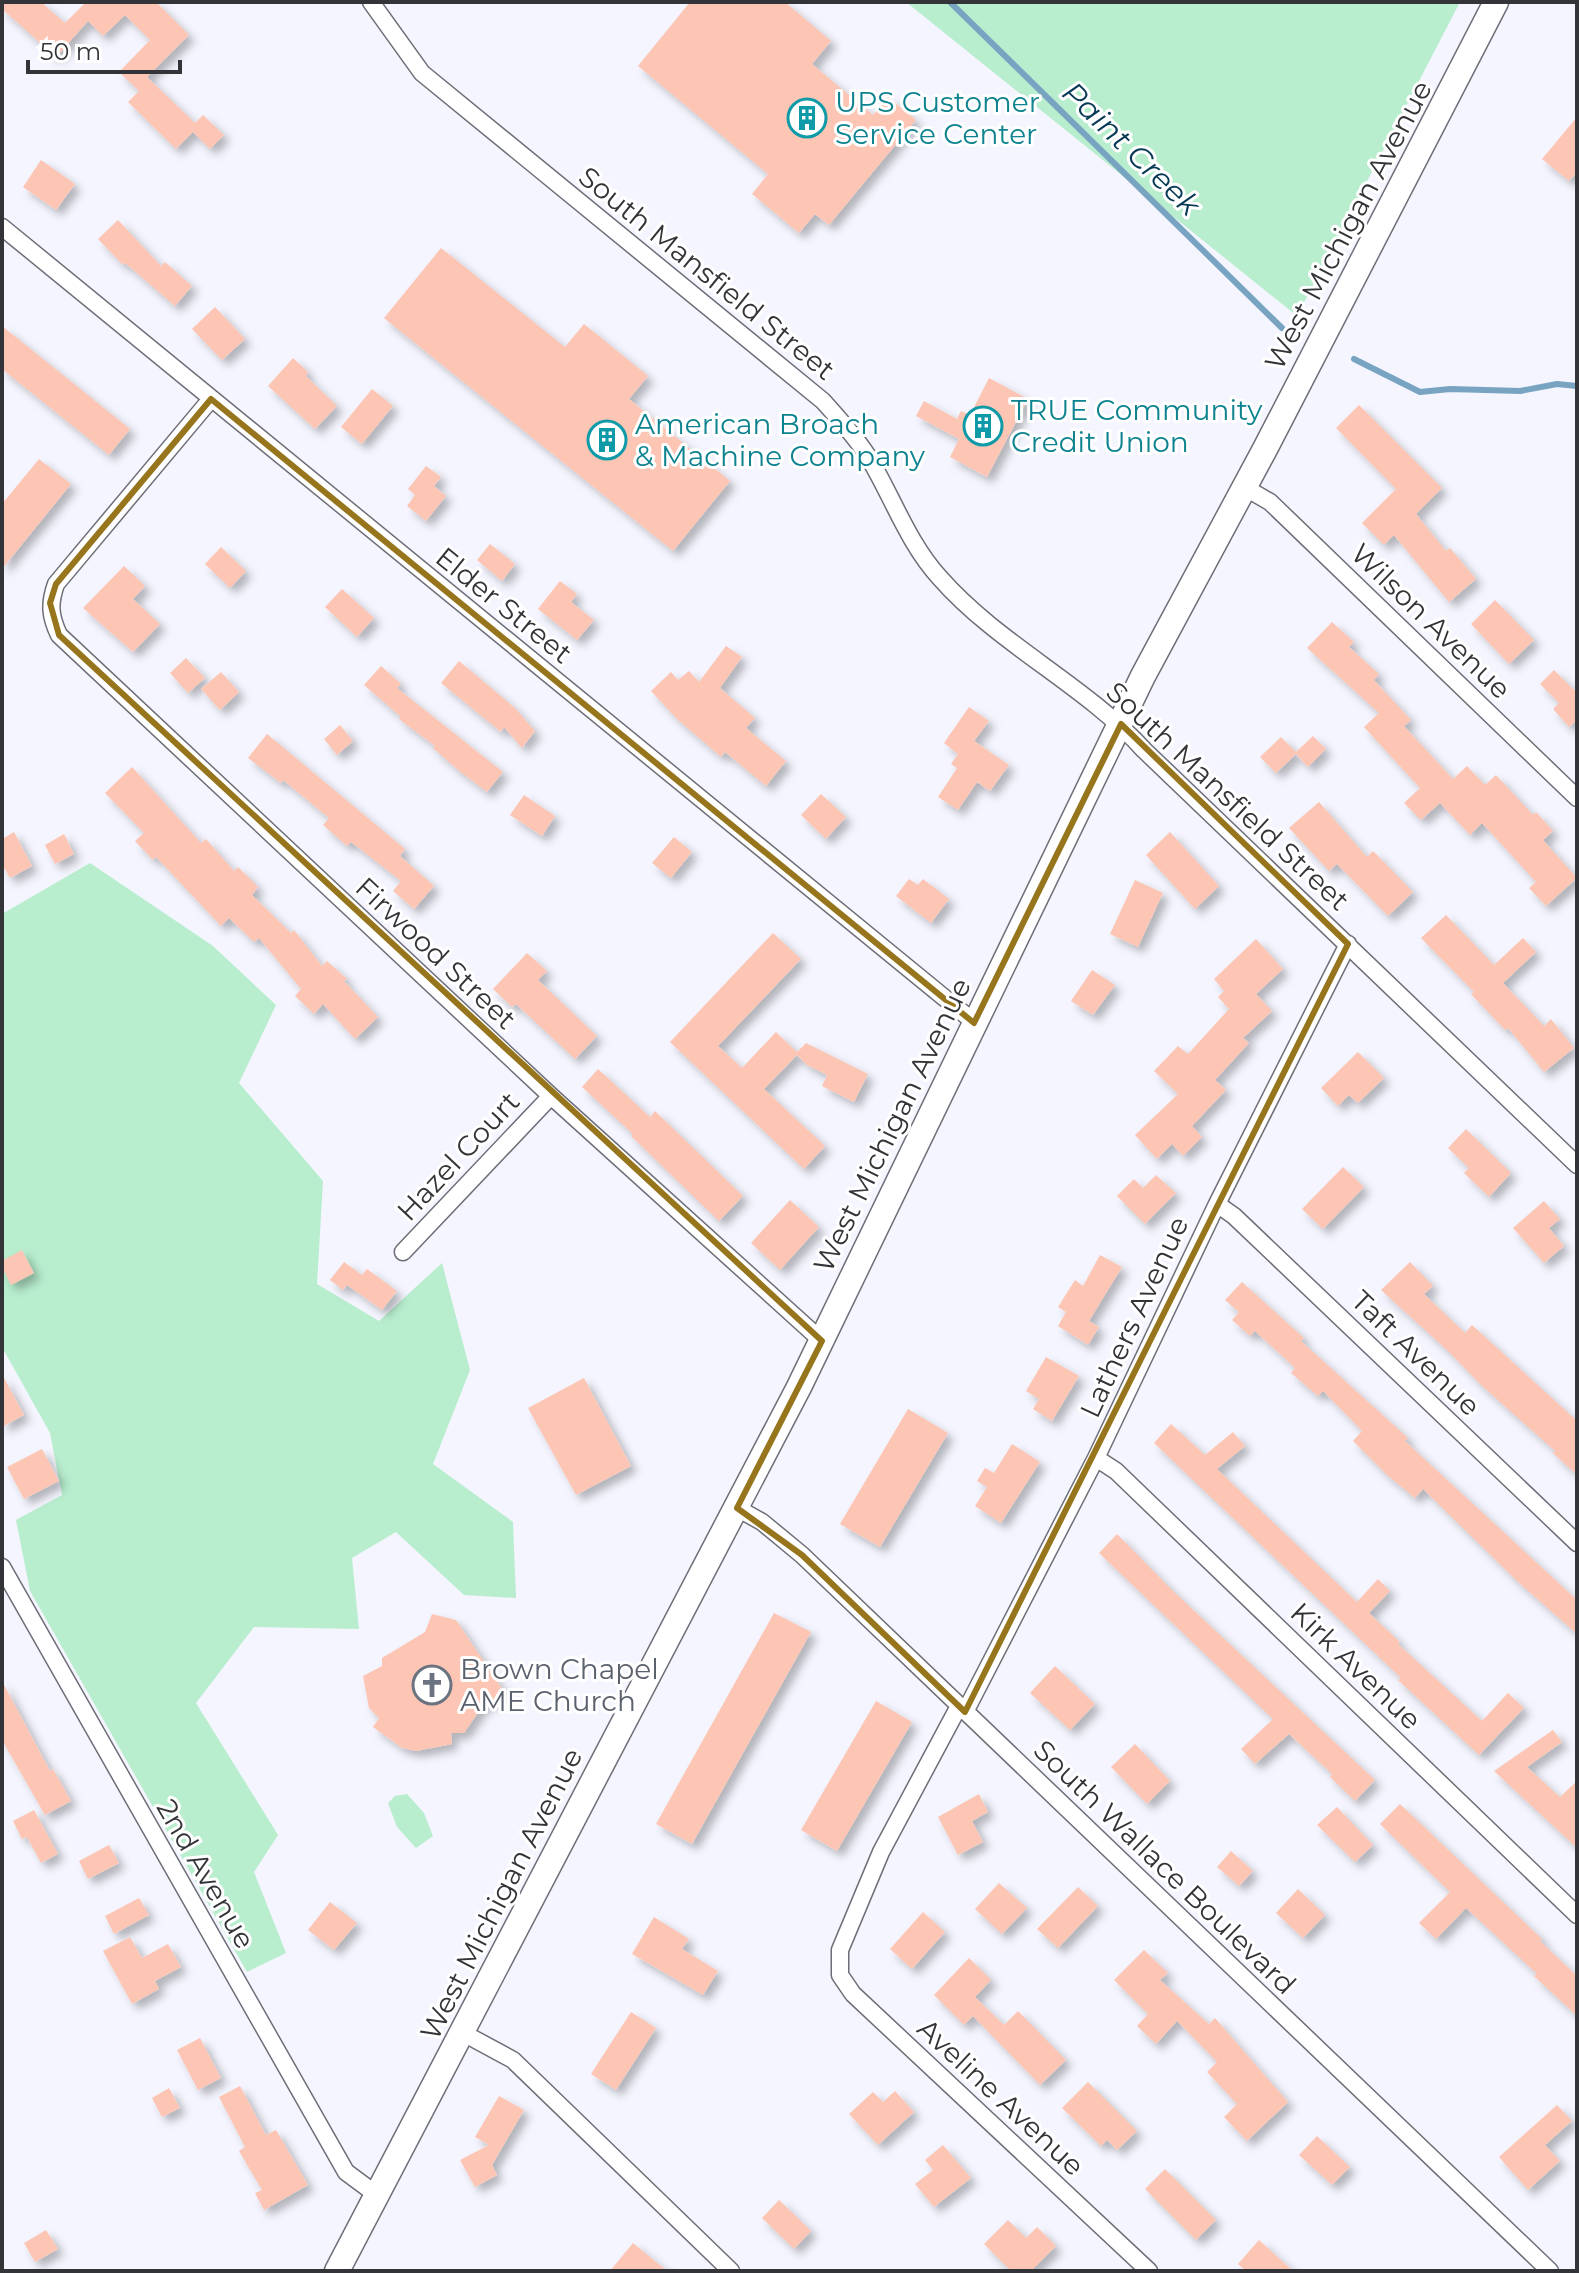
<svg xmlns="http://www.w3.org/2000/svg" width="1579" height="2273" viewBox="0 0 1579 2273" font-family="Montserrat,sans-serif">
<style>
.green{fill:#b8edce}
.lines{fill:none;stroke-linecap:round;stroke-linejoin:round}
.stream{stroke:#78a4c2;stroke-width:6}
.building{fill:#fdc5b4;filter:url(#shadow)}
.street-casing{stroke:#6d6e77;stroke-width:19}
.secondary-casing{stroke:#6d6e77;stroke-width:27}
.street{stroke:#fff;stroke-width:16}
.secondary{stroke:#fff;stroke-width:24}
.marked{fill:none;stroke:#96751d;stroke-width:6;stroke-linejoin:round}
.labels{text-anchor:middle;stroke-width:6;stroke-linejoin:round;paint-order:stroke}
.culture-label{font-size:28px;fill:#0d838f;stroke:#fff;text-anchor:start}
.street-label{font-size:28px;fill:#333438;stroke:#fff}
.worship-label{font-size:28px;fill:#5b616d;stroke:#fff;text-anchor:start}
.water-label{font-size:30px;font-style:italic;fill:#063955;stroke:#fff}
</style>
<defs>
<filter id="shadow"><feDropShadow dx="6" dy="6" stdDeviation="4" flood-color="#0004"/></filter>
</defs>
<rect width="100%" height="100%" fill="#f4f5fe"/>
<path class="green" d="M906 2H1460L1297 316Z
M90 863 213 946 276 1005 239 1083 323 1181 317 1284 379 1321 442 1263 470 1370 433 1464 513 1522 516 1598 464 1595 396 1532 352 1558 359 1629 254 1627 196 1703 278 1835 254 1872 286 1953 247 1972 30 1591 16 1520 62 1495 50 1433 2 1347V914Z
M407 1794 424 1813 433 1836 416 1848 397 1827 388 1803 395 1796Z"/>
<g class="lines">
<path class="stream" d="M950 2 1282 328
M1354 359 1420 392 1450 389 1520 391 1557 384 1577 386"/>
</g>
<path class="building" d="M2 2H41L65 23 86 2H156L189 35 147 77 195 123 203 115 224 135 210 149 193 132 176 149 128 102 139 91 119 72 150 40 125 15 103 36 88 21 56 57 2 9Z
M690 2H785L831 41 812 64 873 115 888 97 916 120 829 225 815 214 799 233 752 194 768 174 638 66Z
M1577 117V172L1569 181 1542 159Z
M41 160 75 184 56 210 23 187Z
M118 220 161 266 165 262 192 286 175 306 125 263 123 265 98 239Z
M441 248 565 347 584 324 648 376 629 399 730 481 673 551 384 318Z
M215 307 245 339 222 360 192 329Z
M2 326 130 429 109 455 2 369Z
M293 358 308 372 306 376 337 406 315 429 268 386Z
M989 378 1028 399 987 477 950 457 959 439 916 416 924 401 957 419 961 411 970 415Z
M372 389 393 406 362 444 341 427Z
M1359 405 1442 488 1416 514 1446 551 1450 548 1476 579 1449 602 1394 535 1384 545 1362 523 1396 489 1336 428Z
M39 459 71 484 2 569V504Z
M426 466 441 477 434 486 446 496 426 521 407 506 415 495 408 489Z
M490 544 515 564 502 581 477 560Z
M221 547 246 571 230 588 205 564Z
M124 566 145 586 133 599 160 624 133 652 83 608Z
M560 581 577 594 571 602 594 620 577 640 538 609Z
M342 589 374 618 357 637 325 607Z
M1495 600 1534 640 1509 664 1471 624Z
M1332 622 1354 642 1349 647 1379 674 1374 680 1411 720 1404 726 1453 779 1467 766 1485 785 1496 775 1533 815 1536 812 1553 831 1543 840 1577 878 1546 906 1529 888 1536 882 1482 823 1470 835 1440 803 1421 820 1404 803 1420 788 1364 727 1379 713 1307 648Z
M726 646 742 657 720 688 755 718 746 728 786 761 766 786 725 752 721 757 677 719 651 691 671 672 678 680 689 671 699 682Z
M186 658 205 678 188 693 170 673Z
M459 661 515 708 535 731 522 748 504 727 501 732 441 683Z
M381 666 401 684 397 688 503 772 487 792 458 770 433 748 435 746 399 719 401 717 364 685Z
M1554 670 1574 690 1577 687V720L1569 727 1553 709 1559 703 1540 684Z
M221 672 239 692 220 710 201 689Z
M969 707 989 721 974 741 1009 765 990 791 977 782 958 810 938 797 957 768 951 764 958 754 944 743Z
M340 725 353 741 337 755 324 739Z
M267 734 405 849 400 856 434 886 414 909 393 891 401 881 351 842 347 846 323 825 329 818 283 780 281 783 248 758Z
M1313 736 1326 749 1308 767 1296 754 1276 773 1260 757 1281 737 1296 752Z
M132 767 201 843 206 839 234 871 238 867 258 887 252 895 291 933 294 930 322 966 327 961 347 979 344 981 378 1017 355 1039 323 1004 314 1014 295 996 301 989 259 938 254 942 229 918 221 926 156 857 153 860 135 841 144 833 105 793Z
M821 794 846 817 826 839 801 815Z
M524 795 555 816 542 836 510 815Z
M1319 802 1367 857 1373 851 1413 892 1388 916 1337 864 1329 871 1289 828Z
M14 832 32 866 10 878 2 864V839Z
M1170 832 1219 886 1195 909 1146 855Z
M64 834 74 854 55 864 45 845Z
M674 837 692 852 671 878 652 863Z
M909 879 918 885 923 879 949 899 931 923 896 896Z
M1135 880 1163 893 1138 947 1110 934Z
M1446 915 1494 965 1523 938 1536 952 1503 983 1544 1026 1551 1019 1574 1048 1544 1072 1508 1028 1505 1030 1471 994 1474 992 1421 938Z
M773 933 801 959 718 1046 742 1068 776 1032 797 1052 806 1043 868 1074 854 1102 822 1086 827 1075 807 1065 797 1055 764 1089 825 1146 804 1169 670 1042Z
M1256 939 1283 969 1256 994 1272 1011 1243 1038 1249 1043 1215 1080 1226 1090 1192 1126 1202 1137 1183 1156 1172 1144 1157 1159 1135 1135 1178 1094 1154 1071 1178 1046 1188 1054 1229 1009 1218 997 1224 991 1214 979Z
M527 953 547 971 538 980 597 1036 575 1059 516 1004 512 1007 493 989Z
M1092 970 1115 985 1093 1015 1071 1001Z
M1358 1052 1384 1078 1358 1103 1349 1095 1338 1106 1321 1088Z
M598 1069 650 1117 655 1111 743 1196 719 1221 631 1136 633 1134 582 1087Z
M1466 1129 1511 1173 1489 1197 1464 1173 1469 1168 1448 1148Z
M1343 1167 1364 1187 1323 1229 1302 1209Z
M1156 1175 1176 1193 1145 1224 1117 1196 1134 1179 1143 1188Z
M790 1200 819 1227 780 1270 751 1243Z
M1544 1201 1560 1219 1549 1228 1564 1246 1544 1263 1513 1228Z
M22 1250 34 1273 11 1285 2 1267V1261Z
M1100 1255 1122 1267 1089 1321 1099 1327 1088 1345 1058 1326 1066 1312 1058 1307 1075 1280 1083 1286Z
M344 1262 362 1275 367 1269 397 1291 382 1310 347 1285 343 1290 330 1280Z
M1410 1262 1433 1286 1424 1294 1465 1333 1472 1325 1577 1421V1475L1553 1453 1555 1451 1481 1385 1448 1351 1381 1290Z
M1242 1282 1304 1338 1301 1341 1408 1438 1405 1441 1577 1600V1634L1518 1582 1423 1489 1415 1498 1387 1475 1353 1441 1362 1431 1323 1391 1318 1396 1291 1373 1295 1368 1255 1331 1250 1336 1232 1320 1239 1312 1225 1300Z
M1046 1357 1079 1376 1052 1421 1033 1409 1039 1399 1026 1391Z
M2 1374 24 1415 2 1427Z
M584 1378 631 1466 576 1495 528 1408Z
M908 1409 948 1433 880 1547 840 1524Z
M1171 1424 1205 1455 1233 1432 1245 1446 1217 1469 1357 1602 1378 1579 1390 1591 1369 1613 1400 1642 1398 1644 1482 1721 1508 1693 1524 1708 1479 1755 1398 1680 1401 1678 1154 1443Z
M1012 1444 1040 1462 1001 1523 975 1506 987 1487 977 1481 985 1468 994 1473Z
M42 1449 59 1481 24 1499 7 1467Z
M1117 1534 1172 1590 1375 1780 1355 1801 1330 1777 1332 1774 1289 1734 1255 1764 1241 1749 1273 1719 1099 1553Z
M774 1613 811 1632 692 1844 656 1824Z
M432 1614 456 1620 505 1693 482 1707 464 1733H451L452 1744 416 1751 402 1748 373 1727 379 1718 369 1708 363 1676 382 1666V1658L425 1632Z
M1055 1666 1095 1704 1070 1730 1030 1693Z
M2 1681 50 1771 53 1769 71 1801 45 1815 2 1740Z
M876 1701 912 1722 837 1851 801 1830Z
M1553 1730 1562 1742 1527 1767 1560 1797 1577 1781V1848L1494 1771Z
M1135 1744 1170 1781 1147 1804 1111 1767Z
M979 1794 988 1812 972 1821 983 1842 958 1855 938 1817Z
M1400 1804 1542 1939 1540 1941 1577 1976V2016L1534 1976 1537 1974 1466 1908 1436 1939 1419 1923 1450 1892 1380 1824Z
M1337 1807 1373 1845 1355 1862 1317 1825Z
M34 1810 58 1854 41 1863 27 1837 22 1839 13 1821Z
M109 1845 119 1863 88 1879 79 1861Z
M1231 1851 1253 1871 1239 1886 1217 1867Z
M999 1883 1027 1908 1002 1934 975 1909Z
M1078 1887 1098 1906 1058 1948 1037 1929Z
M1298 1889 1325 1915 1303 1938 1276 1913Z
M139 1898 149 1915 114 1934 105 1916Z
M330 1902 357 1923 334 1950 308 1930Z
M923 1912 945 1932 912 1969 890 1949Z
M654 1917 689 1939 682 1949 718 1971 703 1995 632 1954Z
M130 1937 142 1958 168 1944 181 1967 155 1981 159 1989 132 2004 103 1951Z
M1144 1950 1168 1973 1160 1980 1209 2024 1215 2018 1288 2102 1247 2141 1224 2117 1237 2104 1207 2072 1217 2062 1177 2021 1156 2044 1137 2026 1148 2014 1114 1980Z
M969 1958 991 1980 975 1997 1004 2025 1018 2011 1066 2060 1040 2085 973 2016 964 2025 934 1995Z
M631 2012 656 2028 616 2090 591 2074Z
M200 2038 221 2078 198 2090 177 2050Z
M1088 2082 1137 2131 1117 2150 1107 2140 1101 2146 1062 2108Z
M240 2086 266 2135 276 2130 308 2185 264 2210 255 2193 262 2190 239 2151 245 2147 219 2097Z
M169 2088 180 2108 162 2117 152 2098Z
M895 2091 914 2112 878 2145 849 2114 873 2092 883 2102Z
M499 2096 524 2110 492 2165 497 2175 475 2187 460 2160 489 2145 475 2137Z
M1557 2105 1572 2121 1545 2145 1560 2161 1528 2190 1499 2157Z
M1317 2136 1350 2167 1332 2185 1299 2155Z
M943 2145 971 2178 934 2207 915 2184 933 2170 925 2160Z
M1165 2169 1216 2220 1196 2240 1145 2189Z
M779 2200 811 2231 794 2249 762 2218Z
M1008 2220 1026 2238 1037 2227 1056 2246 1031 2271H1011L984 2244Z
M46 2230 58 2249 35 2262 24 2243Z
M1259 2240 1293 2271H1246L1238 2264Z
M633 2243 667 2271H610Z"/>
<g class="lines">
<defs>
<path id="street" d="M371 2 422 73 823 401C839 419 856 437 869 458 893 498 908 543 940 578 999 645 1084 684 1144 750L1577 1165
M2 227 974 1022
M211 399 56 584C49 604 50 616 59 635L551 1096 822 1341
M1244 487 1270 502 1577 798
M1217 1204 1234 1216 1577 1543
M403 1252 551 1096
M1096 1458 1116 1471 1577 1915
M737 1508 762 1522 802 1555 1550 2271
M2 1567 346 2172 377 2195
M959 1706 881 1852 840 1950V1975L853 1994 1149 2271
M965 1712 1096 1458 1217 1204 1348 944
M463 2033 513 2060 731 2271"/>
<path id="secondary" d="M337 2271 799 1387 1143 676 1265 449 1496 2"/>
</defs>
<use href="#street" class="street-casing"/>
<use href="#secondary" class="secondary-casing"/>
<use href="#street" class="street"/>
<use href="#secondary" class="secondary"/>
</g>
<path class="marked" d="M211 399 974 1023 1121 724 1348 944 965 1712 802 1555 737 1508 822 1341 59 635 50 603 56 584Z"/>
<defs>
<symbol id="building-ring" viewBox="-11 -11 22 22"><circle r="9.5" fill="#fff" stroke="#0f9aa8" stroke-width="1.5"/><path d="M-4-6H4V6H1V3H-1V6H-4ZM-2.5-4.3h1.7v1.8h-1.7ZM.8-4.3h1.7v1.8H.8ZM-2.5-1h1.7V.8h-1.7ZM.8-1h1.7V.8H.8Z" fill="#0f9aa8"/></symbol>
<symbol id="church-ring" viewBox="-11 -11 22 22"><circle r="9.5" fill="#fff" stroke="#6b7280" stroke-width="1.5"/><path d="M-1.2-6h2.4v3.5h3.3v2.4h-3.3V6h-2.4V-.1h-3.3v-2.4h3.3Z" fill="#6b7280"/></symbol>
</defs>
<g fill-rule="evenodd">
<use href="#building-ring" x="785" y="96" width="44" height="44"/>
<use href="#building-ring" x="961" y="404" width="44" height="44"/>
<use href="#building-ring" x="585" y="418" width="44" height="44"/>
<use href="#church-ring" x="410" y="1663" width="44" height="44"/>
</g>
<g class="labels">
<g class="culture-label">
<text x="835" y="112">UPS Customer<tspan x="835" dy="32">Service Center</tspan></text>
<text x="1011" y="420">TRUE Community<tspan x="1011" dy="32">Credit Union</tspan></text>
<text x="635" y="434">American Broach<tspan x="635" dy="32">&amp; Machine Company</tspan></text>
</g>
<g class="street-label">
<text transform="translate(1348 225) rotate(-62)" y="10">West Michigan Avenue</text>
<text transform="translate(707 273) rotate(39)" y="10">South Mansfield Street</text>
<text transform="translate(504 605) rotate(39)" y="10">Elder Street</text>
<text transform="translate(1431 621) rotate(44)" y="10">Wilson Avenue</text>
<text transform="translate(1228 796) rotate(43)" y="10">South Mansfield Street</text>
<text transform="translate(436 953) rotate(43)" y="10">Firwood Street</text>
<text transform="translate(892 1125) rotate(-64)" y="10">West Michigan Avenue</text>
<text transform="translate(458 1156) rotate(-47)" y="10">Hazel Court</text>
<text transform="translate(1134 1317) rotate(-65)" y="10">Lathers Avenue</text>
<text transform="translate(1416 1353) rotate(44)" y="10">Taft Avenue</text>
<text transform="translate(1356 1666) rotate(44)" y="10">Kirk Avenue</text>
<text transform="translate(1165 1867) rotate(44)" y="10">South Wallace Boulevard</text>
<text transform="translate(206 1874) rotate(60)" y="10">2nd Avenue</text>
<text transform="translate(501 1894) rotate(-63)" y="10">West Michigan Avenue</text>
<text transform="translate(1001 2097) rotate(43)" y="10">Aveline Avenue</text>
</g>
<g class="worship-label">
<text x="460" y="1679">Brown Chapel<tspan x="460" dy="32">AME Church</tspan></text>
</g>
<g class="water-label">
<text transform="translate(1131 149) rotate(44)" y="10">Paint Creek</text>
</g>
</g>
<rect width="1579" height="2273" fill="none" stroke="#333438" stroke-width="8"/>
<path d="M28 60v12h152v-12" fill="none" stroke="#333438" stroke-width="4"/>
<text x="40" y="60" font-size="24" fill="#333438" stroke="#ffffff" stroke-width="6" paint-order="stroke">50 m</text>
</svg>
